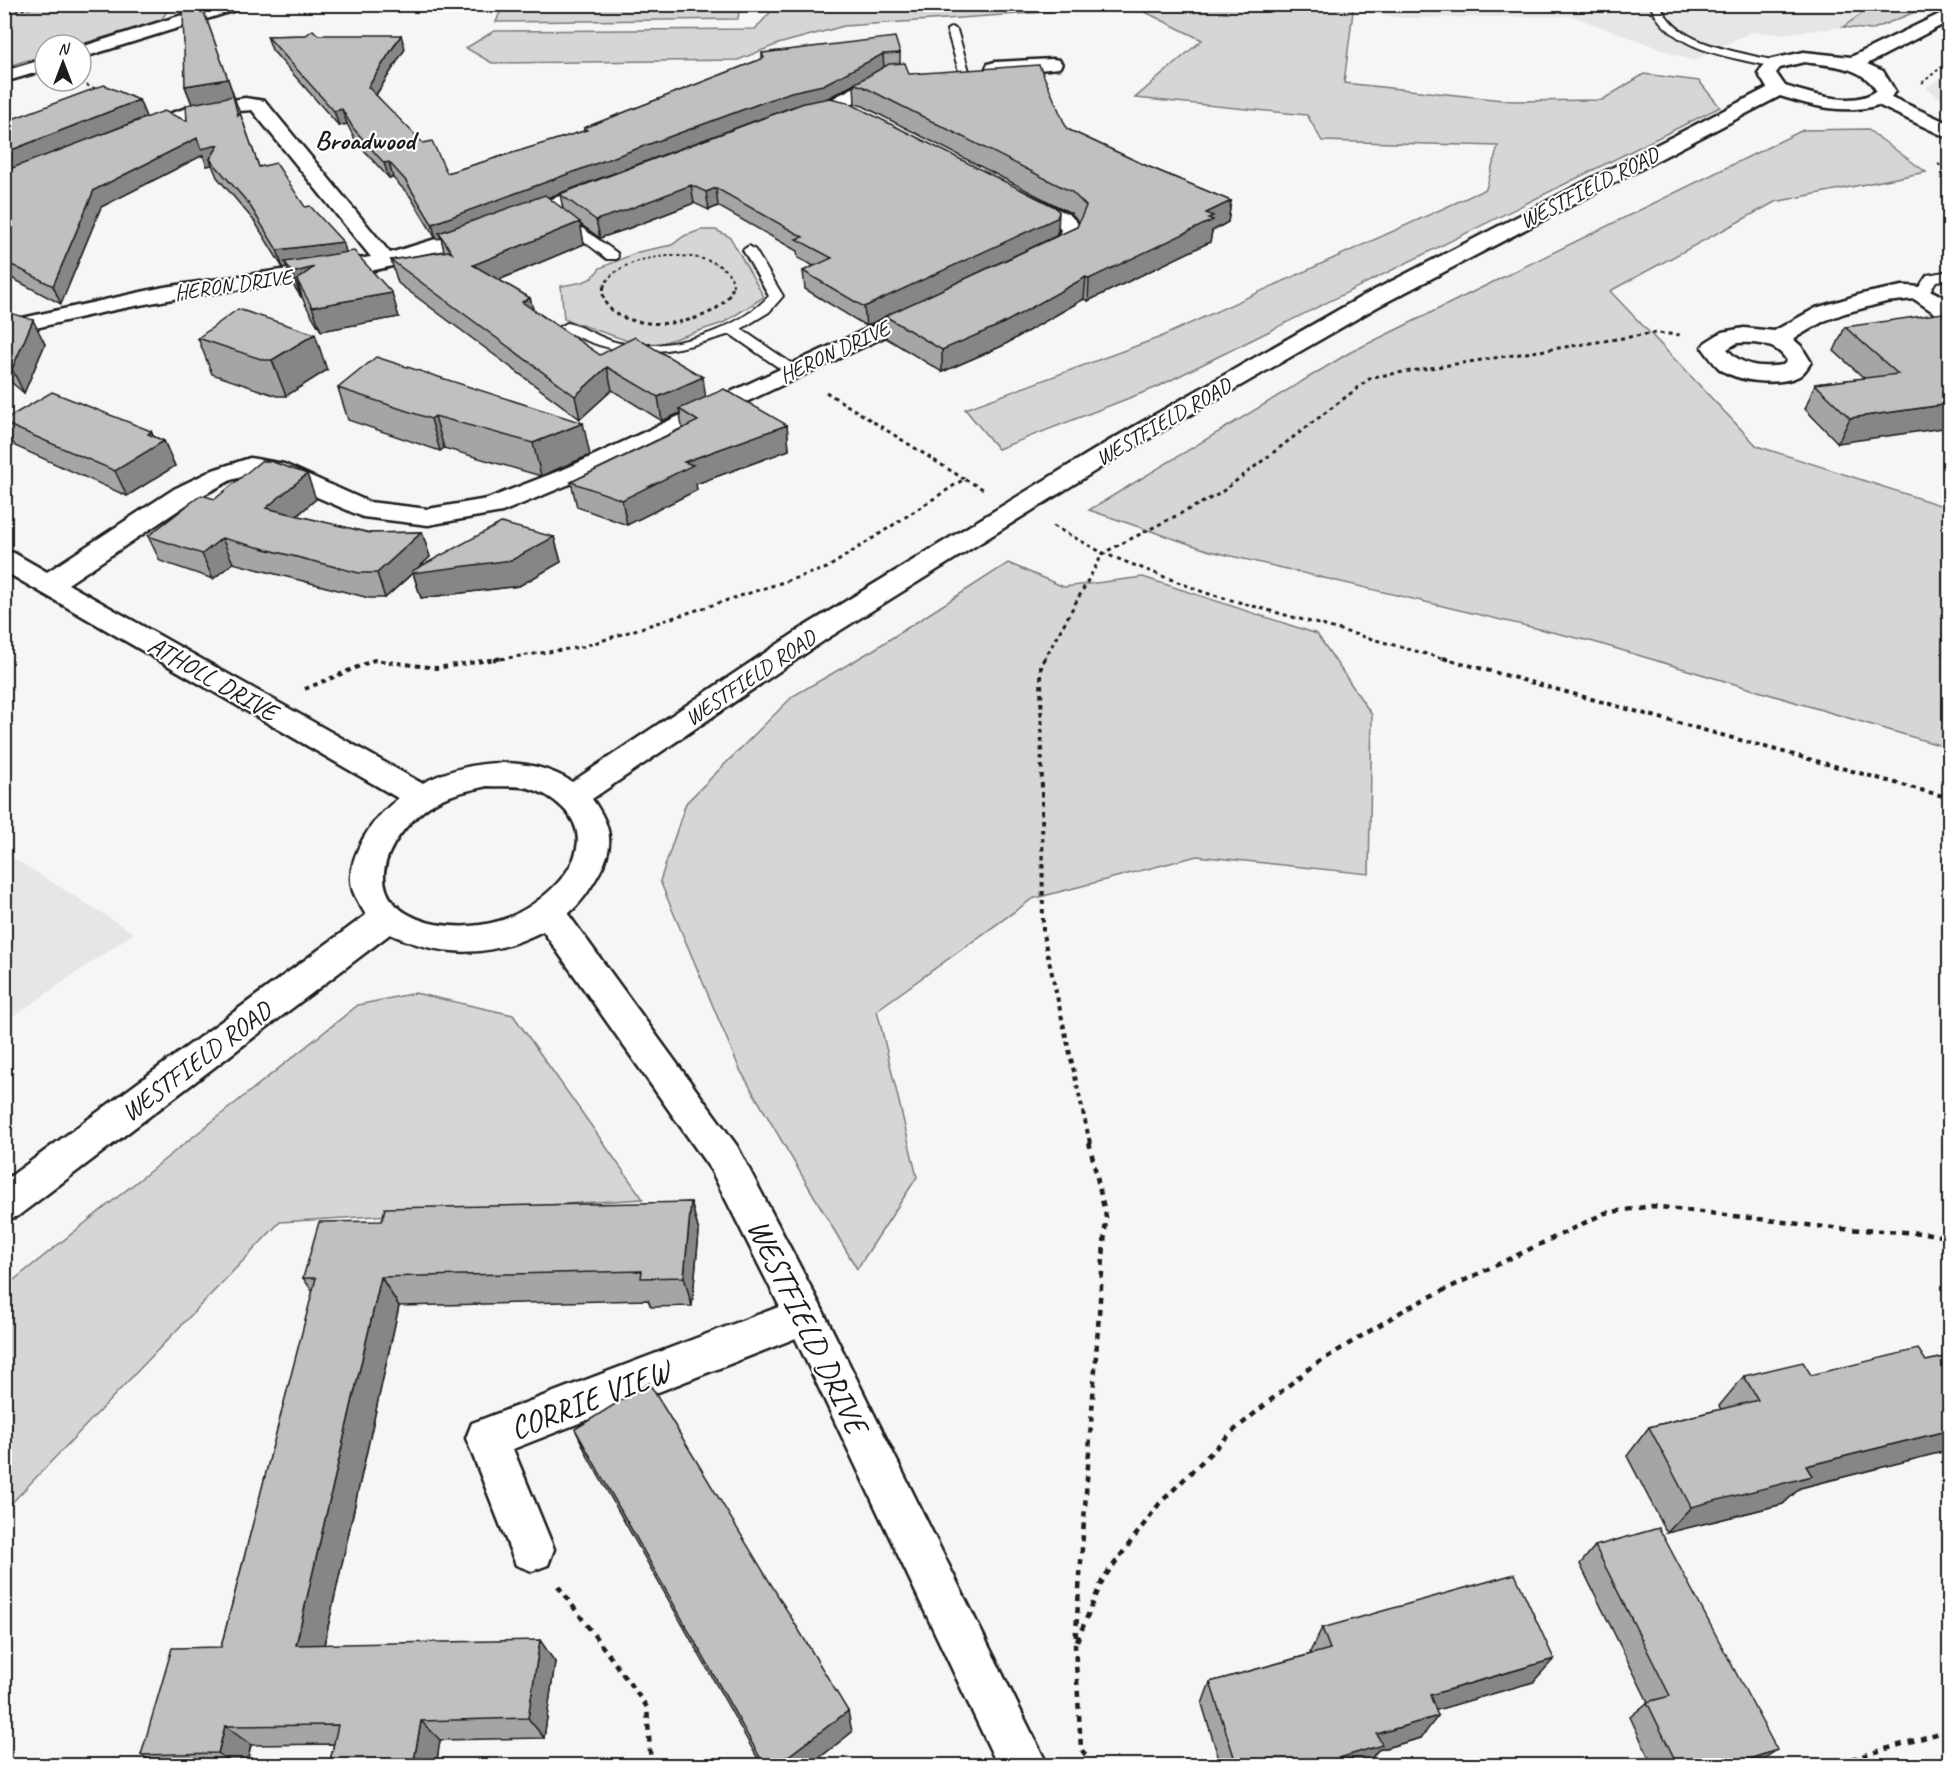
<svg xmlns="http://www.w3.org/2000/svg" width="1954" height="1770" viewBox="0 0 1954 1770" font-family="Caveat,sans-serif">
<style>
.built{fill:#e6e6e6}
.green{fill:#d6d6d6;stroke:#797979;stroke-width:1.5}
.lines{fill:none;stroke-linecap:round;stroke-linejoin:round}
.lane-casing{stroke:#1c1c1c;stroke-width:4}
.street-casing{stroke:#1c1c1c;stroke-width:5}
.secondary-casing{stroke:#1c1c1c;stroke-width:5}
.path-far3{stroke:#1c1c1c;stroke-width:2;stroke-dasharray:3 3;stroke-linecap:butt}
.path-far2{stroke:#1c1c1c;stroke-width:3;stroke-dasharray:4 4;stroke-linecap:butt}
.path-far1{stroke:#1c1c1c;stroke-width:4;stroke-dasharray:4.5 4.5;stroke-linecap:butt}
.path{stroke:#1c1c1c;stroke-width:4.5;stroke-dasharray:6 6;stroke-linecap:butt}
.lane{fill:#fff;fill-rule:evenodd}
.street{fill:#fff;fill-rule:evenodd}
.secondary{fill:#fff;fill-rule:evenodd}
.wall{fill:#a5a5a5;stroke:#1c1c1c;stroke-width:1.5;fill-rule:evenodd}
.shaded-wall{fill:#868686;stroke:#1c1c1c;stroke-width:1.5}
.building{fill:#c0c0c0;stroke:#1c1c1c;stroke-width:1.5}
.labels{text-anchor:middle;stroke-width:4.5;stroke-linejoin:round;paint-order:stroke}
.far-street-label{font-size:22px;fill:#1c1c1c;stroke:#fff}
.street-label{font-size:26px;fill:#1c1c1c;stroke:#fff}
.far-district-label{font-size:27px;font-weight:bold;fill:#1c1c1c;stroke:#fff}
.near-street-label{font-size:32px;fill:#1c1c1c;stroke:#fff}
</style>
<rect width="100%" height="100%" fill="#f6f6f6"/>
<filter id="ink" filterUnits="userSpaceOnUse"><feTurbulence type="fractalNoise" baseFrequency=".0167" numOctaves="2"/><feDisplacementMap in="SourceGraphic" scale="12" xChannelSelector="R" yChannelSelector="G"/><feConvolveMatrix kernelMatrix="1 2 1 2 8 2 1 2 1" color-interpolation-filters="sRGB"/></filter>
<g filter="url(#ink)">
<path class="built" d="M1350 5H1874L1843 27 1781 34 1751 32 1693 61 1572 16 1402 18 1353 11Z
M1949 71V104L1926 88Z
M5 853 134 933 5 1022H4Z"/>
<path class="green" d="M778 4 1350 5 1353 11 1344 83 1512 101 1602 100 1644 74 1699 81 1720 107 1155 388 998 449 965 409 1158 338 1486 189 1498 146 1322 141 1307 115 1135 98 1202 40 1133 6 844 26 778 44 738 60 492 63 466 48 494 31 755 29Z
M4 5 5 4 172 5 160 21 78 45H45V55L5 67Z
M503 5V4L740 5 738 19 496 22Z
M1874 5V4L1932 5 1871 30 1843 27Z
M1867 129 1926 172 1775 202 1610 291 1757 446 1949 508V748L1594 642 1210 551 1089 510 1349 353 1491 283 1803 130Z
M701 230H716L730 237 764 297 723 323 659 344H637L564 319 561 286 583 282 592 278 600 268 638 252 672 245 684 236Z
M1008 563 1064 587 1143 577 1317 634 1372 715 1369 874 1197 856 1032 899 877 1010 917 1177 857 1269 740 1070 660 881 686 803 793 696 873 650Z
M415 993 513 1015 643 1199 280 1222 5 1510V1287L358 1005Z"/>
<g class="lines">
<defs>
<path id="lane" d="M1653 4H1664L1661 7C1677 41 1721 48 1753 56 1762 58 1773 59 1779 64L1774 67C1732 57 1671 51 1651 7Z
M952 27 957 30 969 71 968 73 964 74 959 71 947 30Z
M561 213 617 253 618 256 617 259H607L557 220 555 217 557 214Z
M749 246 755 250 783 296 769 312 741 329 798 368 800 371 798 374H788L730 334C681 350 635 361 585 340 577 336 566 333 560 327L567 323C585 327 601 339 619 343 669 352 735 332 769 296L743 250Z
M1950 271V279L1936 281 1927 296H1917L1915 293 1927 275Z"/>
<path id="street" d="M217 4H244L242 8 81 58V47Z
M45 59V70L4 82V71Z
M1053 59 1059 60 1062 64 1059 68 995 74 988 72 986 68 988 64 995 62Z
M885 71 903 73 905 77 903 81 889 83 838 111H824L821 107 824 103Z
M245 98 265 101 390 253 488 223 597 182 604 180 611 182 614 186 611 190C537 220 462 250 384 268 320 282 255 286 191 296 128 306 66 320 4 336V322L164 287 371 257 252 110 214 113 136 137 129 135 126 131 129 127 190 107Z
M1020 191 1070 215 1083 229C1080 235 1079 243 1074 247 1063 255 1044 264 1031 261L1028 256 1031 251 1058 238 1061 230 1056 223 1013 201 1010 197 1013 193Z
M1902 286C1921 285 1934 290 1950 302V320L1942 318 1914 299 1886 302 1845 313 1824 321 1793 339 1801 346 1811 362C1808 367 1803 374 1799 376 1780 386 1737 382 1720 369 1713 363 1708 355 1702 347L1706 342 1722 332 1744 328 1774 331 1816 308 1862 294ZM1737 343C1756 342 1777 343 1787 361L1783 365C1761 368 1742 367 1727 349Z
M927 301 935 303 938 308 935 313 587 477 502 512 428 525 363 517 269 476 252 474 231 480 192 501 68 584 432 789 437 797 432 805 421 808 410 805 4 571V551L14 553 47 572 174 489 213 470 250 458 284 464 369 502 428 509 487 499 569 467Z
M805 1297 819 1303 825 1316 819 1329 513 1449 554 1549 548 1565 532 1571 516 1565 466 1438 472 1423Z"/>
<path id="secondary" d="M1950 9V21L1867 64 1883 71 1895 91 1891 97 1950 124V139L1878 105C1845 115 1812 106 1780 96L1377 307 1127 451 825 640 592 799C613 828 615 847 597 877 588 892 581 903 568 914L737 1146 819 1303 1048 1766H998L791 1329 711 1170 543 931C489 958 444 958 390 934L18 1216 4 1221V1181L366 915C362 908 356 899 353 891 347 873 355 854 363 839 400 772 506 740 572 782L805 626 1109 441 1361 297 1767 88 1758 73 1768 60 1804 52 1851 57ZM1804 62C1831 66 1861 65 1876 90 1857 109 1807 93 1785 86L1776 73 1780 68ZM487 786C501 787 515 785 528 788 541 791 554 799 563 808 608 852 540 909 499 921 479 927 456 928 435 924 356 906 380 841 431 805 448 794 468 791 487 786Z"/>
</defs>
<use href="#lane" class="lane-casing"/>
<use href="#street" class="street-casing"/>
<use href="#secondary" class="secondary-casing"/>
<path class="path-far3" d="M4 13 51 4
M81 83 99 90
M1922 83 1950 60
M1938 164 1950 172
M604 287C616 252 707 245 729 274 732 278 733 283 733 287"/>
<path class="path-far2" d="M604 286C591 336 721 336 733 286
M826 392 964 479
M1053 526 1103 553 1206 593 1448 660
M493 660 582 647 827 568 964 479 983 489
M1044 660 1103 553 1219 494 1372 377 1655 333 1682 335"/>
<path class="path-far1" d="M1045 658 1041 665 1043 934 1090 1143
M1443 658 1950 798
M305 689 374 660 436 668 503 658"/>
<path class="path" d="M1089 1142 1106 1217 1075 1645 1081 1749 1094 1766
M558 1586 647 1707 651 1766
M1077 1641 1103 1579 1159 1504 1232 1432 1311 1367 1409 1307 1605 1213 1652 1206 1841 1229 1925 1233 1950 1238
M1828 1766 1950 1730"/>
<use href="#lane" class="lane"/>
<use href="#street" class="street"/>
<use href="#secondary" class="secondary"/>
</g>
<path class="wall" d="M201 4 259 167 305 207 343 242 346 252 399 317 321 331 305 304 302 297H301L293 285 287 268H283L255 222 217 177 212 165 207 166 203 155 101 207 61 304 4 274V122L139 100 146 117 106 133 187 121 192 104 185 86Z
M318 35 405 49 376 95 447 173 584 131V128L762 59V53H900V63L909 74 1067 129 1147 166 1231 201 1228 222 1212 231 1210 242 1088 301 1084 299 1002 346 942 372 886 338 885 316 866 326 805 289 803 271 814 266 798 258 797 251 718 206 709 210 694 203 627 229 600 238 580 224 584 244 499 280 530 298 533 309 600 355 706 397 787 425 789 450 696 484 697 490 627 525 577 507 571 482 682 428 680 413 662 421 612 390 580 419 398 283 391 260 444 251 441 238 436 239 410 196 393 178H389L357 143 347 124 339 126 272 50 267 36ZM854 84 855 104 863 106 1071 213 1079 222 1077 227 945 288 1056 236 1058 230 826 99ZM796 106 560 194 563 209 548 198Z
M4 311 45 344 24 393 4 376Z
M1950 318 1838 443 1805 409 1815 384 1864 378 1834 351 1845 327Z
M198 338 327 370 286 396H277L212 374Z
M338 388 590 455 541 476 444 448 440 451 348 420Z
M4 420 151 431 153 436 164 441 175 466 127 496 15 446 4 426Z
M215 499H316L297 516 370 533 422 532 430 557 419 567 554 537 561 562 519 586 421 598 413 573 385 598H369L233 563 213 579 160 561 148 536Z
M691 1202 699 1232 692 1306 651 1307 648 1300 399 1306 324 1645 555 1662 544 1738 440 1740 436 1766H329L334 1744 251 1745 246 1766H158L141 1755 221 1647 313 1292 303 1278 382 1221Z
M1950 1356V1450L1800 1488 1783 1504 1667 1533 1627 1456 1649 1427 1721 1409 1719 1406 1744 1376 1811 1375 1926 1361Z
M575 1429 852 1732 809 1766H762L588 1457Z
M1595 1546 1756 1764 1751 1766H1653L1630 1717 1648 1702 1580 1564Z
M1322 1628 1533 1682 1436 1710 1421 1738 1378 1750 1366 1765 1365 1766H1221L1202 1704 1210 1682 1311 1654 1310 1652Z"/>
<path class="shaded-wall" d="M401 35 405 49 372 101 368 87Z
M883 54 884 69 824 100 792 107 442 237 439 233 441 238 436 239 432 224Z
M228 79 234 97 192 104 185 86Z
M139 100 146 117 4 173V153Z
M342 109 347 124 339 126 334 111Z
M197 138 219 145 210 159 212 165 207 166 203 155 101 207 61 304 53 286 94 190Z
M389 162 393 178H389L384 163Z
M691 185 694 203 627 229 600 238 596 220Z
M716 188 718 206 709 210 706 192Z
M1231 201 1228 222 1212 231 1210 242 1088 301 1089 279 1206 213Z
M1059 212 1058 230 1056 236 866 326 864 307Z
M580 222 584 244 479 288 473 265Z
M343 242 348 259 285 262 287 268H283L277 250Z
M314 267 297 280 302 297H301L292 273Z
M1086 277 1084 299 1002 346 942 372V350Z
M392 293 399 317 321 331 312 307Z
M530 298 536 321 522 302Z
M33 320 45 344 24 393 12 369Z
M315 334 327 370 286 396 272 360Z
M607 367 612 390 580 419 575 396Z
M703 377 706 400 679 409 680 413 662 421 658 397Z
M1950 404V427L1838 443 1850 418Z
M435 416 444 448 440 451 431 419Z
M583 423 590 455 541 476 533 443Z
M787 425 789 450 696 484 697 490 627 525 622 500 684 462Z
M151 431 157 445 164 441 175 466 127 496 115 471 148 434Z
M307 474 316 499 276 534 266 508Z
M422 532 430 557 385 598 377 573Z
M554 537 561 562 519 586 421 598 413 573Z
M222 538 233 563 213 579 202 554Z
M691 1202 699 1232 692 1306 684 1277Z
M381 1277 399 1306 319 1667 296 1645Z
M1950 1430V1450L1800 1488 1783 1504 1667 1533 1691 1507 1806 1466Z
M540 1640 555 1662 544 1738 528 1718Z
M1554 1659 1533 1682 1413 1717 1430 1695Z
M848 1711 852 1732 809 1766H775Z
M1438 1716 1421 1738 1378 1750 1366 1765 1313 1766 1377 1734Z
M421 1721 440 1740 436 1766H413Z
M225 1726 251 1745 246 1766H236L218 1753Z
M1777 1750 1756 1764 1751 1766H1727Z"/>
<path class="building" d="M201 4 228 79 185 86 183 10Z
M313 30 318 35H401L368 87 423 143 432 141 447 173 587 130 584 128 764 58 762 53 895 37 900 53 883 54 823 85 791 92 432 224 406 181 389 162 384 163 353 128 342 109 334 111 267 36 306 35Z
M905 63 909 74 1039 65 1067 129 1147 166 1231 201 1206 213 1213 216 1208 218 1213 220 1089 279 1086 277 1002 324 942 350 885 316 1077 227 1086 206 1072 192 862 86 854 84 889 64Z
M104 85 139 100 4 153V122Z
M233 96 238 116 240 113 259 167 276 163 305 207 310 206 343 242 277 250 249 204 210 159 219 145 201 149 197 138 94 190 53 286 4 261V171L164 111 187 121 186 105Z
M830 98 847 102 1055 207 1059 212 1057 218 864 307 803 271 832 258 796 239 803 237 716 188 706 192 691 185 624 211 596 220 560 194 804 103Z
M545 195 580 222 473 265 530 298 522 302 600 355 635 337 703 377 658 397 607 367 575 396 391 260 448 251 452 253 439 233Z
M354 251 392 293 312 307 297 280 314 267 292 273 285 262Z
M238 309 315 334 272 360H264L198 338Z
M4 311 33 320 12 369 4 363Z
M1943 313 1950 318V404L1850 418 1815 384 1898 374 1845 327Z
M376 357 583 423 533 443 435 416 431 419 338 388Z
M724 389 787 425 684 462 693 465 622 500 571 482 698 421 679 409Z
M52 392 151 431 148 434 164 441 115 471 4 423V420Z
M261 461H270L307 474 266 508 370 533 422 532 377 573H359L222 538 202 554 148 536 201 495 215 499Z
M501 523 554 537 512 560 413 573 412 571Z
M691 1202 684 1277 641 1278 642 1271 381 1277 296 1645 540 1640 528 1718 421 1721 413 1766H329L338 1725 225 1726 218 1753 141 1755 172 1648 221 1647 316 1278H303L319 1222 382 1221 385 1208Z
M1918 1349 1926 1361 1950 1356V1430L1806 1466 1812 1476 1691 1507 1649 1427 1758 1400 1744 1376 1803 1362 1811 1375Z
M649 1383 848 1711 775 1766H765L575 1429Z
M1659 1528 1777 1750 1727 1766H1678L1647 1702 1670 1696 1595 1546Z
M1515 1574 1554 1659 1430 1695 1438 1716 1377 1734 1382 1745 1313 1766H1237L1210 1682 1330 1649 1322 1628Z"/>
</g>
<g class="labels">
<g class="far-street-label">
<text transform="translate(1589 187) rotate(-27)" y="8">WESTFIELD ROAD</text>
<text transform="translate(233 284) rotate(-8)" y="8">HERON DRIVE</text>
<text transform="translate(834 351) rotate(-25)" y="8">HERON DRIVE</text>
<text transform="translate(1163 421) rotate(-30)" y="8">WESTFIELD ROAD</text>
<text transform="translate(750 677) rotate(-34)" y="8">WESTFIELD ROAD</text>
</g>
<g class="street-label">
<text transform="translate(213 678) rotate(30)" y="9">ATHOLL DRIVE</text>
<text transform="translate(196 1061) rotate(-37)" y="9">WESTFIELD ROAD</text>
</g>
<g class="far-district-label">
<text x="365" y="149">Broadwood</text>
</g>
<g class="near-street-label">
<text transform="translate(808 1326) rotate(64)" y="11">WESTFIELD DRIVE</text>
<text transform="translate(590 1399) rotate(-21)" y="11">CORRIE VIEW</text>
</g>
</g>
<rect width="1954" height="1770" fill="none" stroke="#fff" stroke-width="24"/>
<rect x="12" y="12" width="1930" height="1746" fill="none" stroke="#1c1c1c" stroke-width="2" filter="url(#ink)"/>
<g transform="translate(63 63)"><circle r="28" fill="#ffffff" stroke="#a4a4a4" stroke-width="1.5"/>
<path d="M0-4.5L10 22L0 15L-10 22Z" fill="#1c1c1c"/>
<text y="-9" font-size="16" font-weight="bold" text-anchor="middle" fill="#1c1c1c">N</text>
</g>
</svg>
